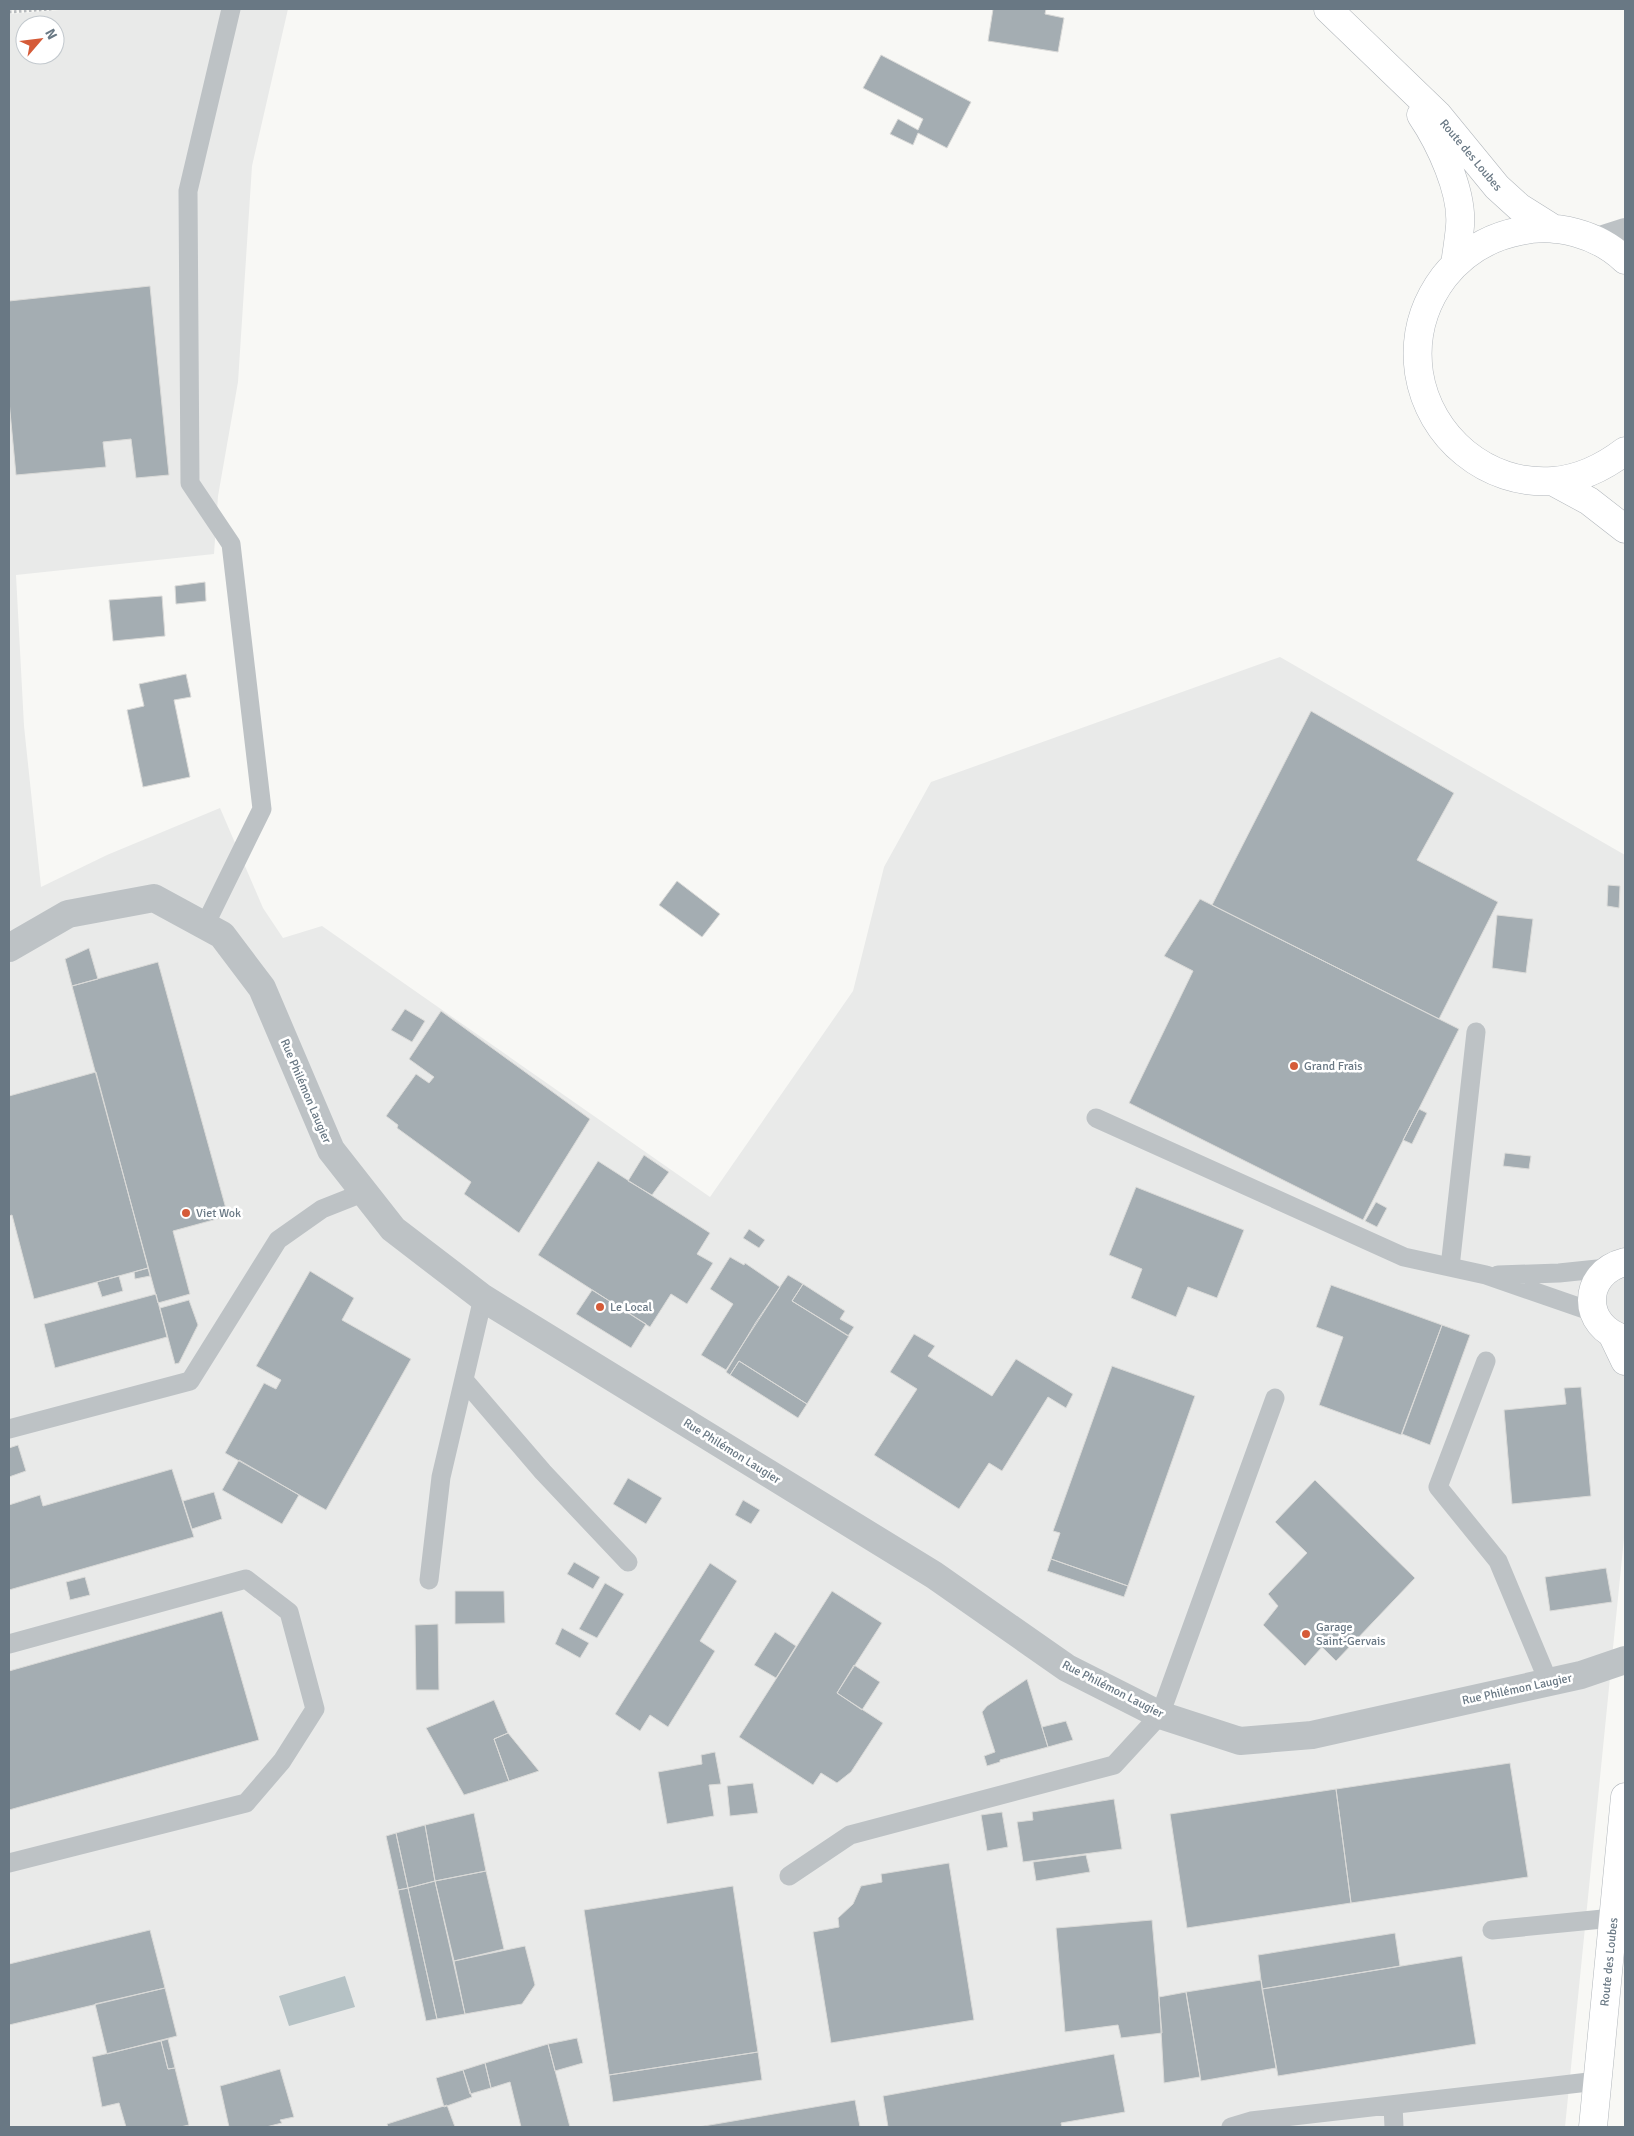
<svg xmlns="http://www.w3.org/2000/svg" width="1634" height="2136" viewBox="0 0 1634 2136" font-family="Signika,sans-serif">
<style>
.built{fill:#e9eae9;fill-rule:evenodd}
.water{fill:#b6c2c5}
.building{fill:#a4adb2;stroke:#dadad8}
.lines{fill:none;stroke-linecap:round;stroke-linejoin:round}
.secondary-casing{stroke:#b2b7bc;stroke-width:29}
.path{stroke:#b8bbbe;stroke-width:3;stroke-dasharray:2.5 2.5;stroke-linecap:butt}
.service{stroke:#bdc2c5;stroke-width:19}
.minor{stroke:#bdc2c5;stroke-width:28}
.secondary{stroke:#fff;stroke-width:28}
.poi-dot{fill:#d55b38;stroke:#fff;stroke-width:2}
.labels{text-anchor:middle;stroke-width:5;stroke-linejoin:round;paint-order:stroke}
.street-label{font-size:12px;fill:#697884;stroke:#fff}
.poi-label{font-size:12px;fill:#697884;stroke:#fff;text-anchor:start}
</style>
<rect width="100%" height="100%" fill="#f8f8f5"/>
<path class="built" d="M73 9H288L252 166 238 382 218 496 214 554 16 575 24 726 41 887 107 855 220 808 263 908 283 938 322 926 710 1197 853 991 884 867 931 782 1280 657 1625 855V1528L1565 2127H9V14ZM25 25H55V55H25Z"/>
<path class="water" d="M345 1976 355 2007 289 2026 279 1996Z"/>
<path class="building" d="M993 9H1046L1045 14 1064 18 1058 52 988 41Z
M881 55 971 102 947 148 918 133 913 145 890 134 898 119 918 130 923 119 863 88Z
M150 286 169 475 136 478 131 439 103 442 106 467 16 475 9 401V301Z
M205 582 206 601 176 604 175 586Z
M162 596 165 636 113 641 109 600Z
M186 674 191 697 174 700 190 777 143 787 127 710 144 706 139 684Z
M1311 711 1454 793 1417 860 1498 902 1439 1019 1212 905Z
M677 881 720 914 702 937 659 905Z
M1608 885 1620 886 1619 908 1607 906Z
M1200 899 1459 1029 1363 1220 1129 1103 1193 971 1164 956Z
M1497 915 1533 919 1526 973 1492 968Z
M89 948 98 979 72 986 65 959Z
M158 962 228 1216 173 1231 190 1294 158 1303 72 986Z
M405 1009 425 1021 412 1042 391 1030Z
M441 1011 590 1119 519 1233 464 1194 471 1182 397 1128 398 1125 386 1116 416 1074 429 1083 434 1077 409 1059Z
M96 1072 148 1268 34 1299 12 1215 9 1216V1096Z
M1419 1109 1427 1113 1412 1144 1403 1140Z
M1505 1153 1531 1156 1529 1169 1503 1166Z
M644 1155 669 1172 652 1195 628 1181Z
M598 1161 710 1233 697 1254 713 1263 687 1304 671 1294 650 1327 538 1255Z
M1136 1187 1244 1230 1217 1298 1188 1287 1176 1317 1131 1298 1142 1269 1109 1255Z
M1376 1202 1387 1208 1377 1227 1365 1221Z
M749 1229 765 1240 759 1248 743 1238Z
M730 1257 744 1265 745 1263 780 1287 726 1370 701 1355 733 1304 710 1289Z
M148 1268 150 1276 135 1279 134 1272Z
M310 1271 354 1298 342 1320 411 1359 326 1510 225 1453 264 1383 276 1389 281 1380 256 1366Z
M788 1275 803 1284 792 1301 849 1336 807 1404 739 1361 730 1375 726 1372 756 1322Z
M119 1276 123 1291 102 1297 97 1282Z
M803 1284 845 1311 840 1319 854 1327 848 1336 792 1301Z
M1331 1285 1442 1325 1401 1435 1319 1405 1343 1337 1316 1327Z
M592 1290 646 1324 631 1348 576 1314Z
M156 1294 167 1337 55 1368 44 1324Z
M189 1300 198 1325 179 1363 175 1364 160 1308Z
M1442 1325 1470 1335 1430 1445 1402 1434Z
M914 1334 935 1346 928 1356 992 1396 1016 1359 1073 1394 1066 1408 1048 1397 1002 1471 989 1463 959 1509 874 1455 917 1389 890 1372Z
M739 1361 807 1404 798 1418 730 1375Z
M1112 1366 1195 1396 1128 1586 1051 1559 1060 1533 1053 1531Z
M1581 1387 1591 1496 1512 1504 1504 1410 1566 1404 1564 1388Z
M18 1445 26 1471 9 1477V1448Z
M239 1460 299 1495 282 1524 222 1490Z
M172 1469 194 1537 9 1590V1505L40 1495 43 1506Z
M628 1478 662 1498 646 1524 613 1504Z
M1315 1480 1415 1578 1336 1661 1322 1647 1305 1666 1263 1625 1278 1606 1268 1594 1307 1553 1275 1522Z
M214 1492 222 1519 192 1529 183 1501Z
M743 1500 760 1510 751 1524 735 1515Z
M1051 1559 1128 1586 1124 1597 1047 1571Z
M574 1562 600 1577 593 1589 567 1574Z
M710 1563 737 1581 700 1641 715 1651 668 1727 650 1715 640 1731 615 1714Z
M1606 1568 1612 1602 1550 1611 1545 1577Z
M85 1577 90 1595 70 1600 66 1582Z
M605 1583 624 1594 597 1638 579 1629Z
M455 1591H504L505 1623 455 1624Z
M832 1591 882 1623 837 1693 883 1723 851 1772 837 1783 821 1773 813 1785 739 1737Z
M222 1611 259 1740 9 1810V1671Z
M438 1624 439 1690H416L415 1625Z
M562 1628 589 1643 580 1658 555 1644Z
M775 1632 796 1646 776 1678 754 1665Z
M854 1665 880 1682 862 1710 837 1693Z
M1027 1679 1048 1747 1000 1760V1762L987 1766 984 1756 995 1752 982 1712 987 1706Z
M494 1700 508 1733 494 1739 509 1781 464 1795 426 1728Z
M1066 1721 1073 1740 1048 1747 1042 1727Z
M508 1733 539 1771 509 1781 494 1739Z
M715 1752 721 1784 709 1785 714 1816 667 1824 658 1772 702 1764 701 1755Z
M1510 1763 1528 1877 1351 1903 1336 1789Z
M753 1783 758 1813 730 1816 727 1786Z
M1336 1789 1351 1903 1187 1928 1170 1814Z
M1114 1799 1122 1849 1023 1862 1017 1822 1033 1820 1032 1812Z
M1002 1812 1008 1847 987 1851 981 1815Z
M474 1813 486 1871 435 1881 425 1825Z
M425 1825 435 1881 408 1888 396 1833Z
M396 1833 408 1888 398 1890 386 1836Z
M1086 1855 1090 1872 1036 1881 1033 1862Z
M949 1863 974 2020 831 2043 813 1932 839 1927 838 1918 853 1904 861 1886 882 1882 881 1874Z
M486 1871 504 1949 454 1961 435 1881Z
M435 1881 465 2014 437 2019 408 1888Z
M733 1886 758 2052 609 2075 584 1910Z
M408 1888 437 2019 426 2021 398 1890Z
M1152 1920 1162 2033 1121 2038 1118 2025 1065 2032 1056 1928Z
M150 1930 165 1988 9 2025V1964Z
M1395 1933 1400 1966 1262 1989 1258 1955Z
M525 1946 535 1985 522 2004 465 2014 454 1961Z
M1462 1956 1476 2044 1278 2076 1262 1989Z
M1261 1980 1276 2068 1201 2081 1186 1992Z
M165 1988 177 2036 107 2054 95 2004Z
M1186 1992 1200 2077 1164 2083 1159 1997Z
M577 2038 583 2063 555 2071 548 2044Z
M168 2039 175 2068 168 2069 161 2041Z
M161 2041 168 2069 175 2068 189 2125 180 2127H126L119 2103 102 2107 92 2057Z
M548 2044 570 2127H521L510 2082 491 2088 485 2063Z
M758 2052 762 2080 613 2102 609 2075Z
M1114 2054 1125 2112 1061 2123 1062 2127H888L883 2096Z
M485 2063 491 2088 470 2094 463 2070Z
M280 2069 294 2117 280 2120 282 2123 266 2127H229L220 2086Z
M463 2070 472 2097 444 2107 436 2078Z
M855 2100 860 2127H698Z
M447 2105 455 2127H388L387 2124Z"/>
<g class="lines">
<defs>
<path id="secondary" d="M1328 9 1438 115 1497 187 1519 207 1554 229
M1421 115C1440 143 1463 192 1460 226 1459 238 1457 251 1455 264
M1625 260C1598 234 1556 223 1520 231 1489 237 1463 253 1444 277 1423 305 1414 338 1419 373 1429 437 1487 486 1553 481 1580 479 1604 467 1625 451
M1552 481 1589 501 1625 529
M1625 1262C1581 1273 1581 1327 1625 1339
M1613 1336 1625 1361
M1593 2127 1625 1797"/>
</defs>
<use href="#secondary" class="secondary-casing"/>
<path class="path" d="M9 12 52 9"/>
<path class="service" d="M205 925 262 809 231 544 190 483 188 191 231 9
M1096 1118 1404 1257 1486 1275 1593 1312
M1450 1267 1476 1032
M1498 1275 1559 1273 1607 1268
M1486 1361 1438 1487 1498 1561 1549 1683
M464 1380 543 1472 628 1562
M9 1429 190 1381 278 1240 322 1209 365 1192
M429 1580 441 1477 483 1298
M9 1644 246 1579 289 1612 315 1709 282 1761 246 1803 9 1863
M789 1876 850 1835 1114 1765 1160 1715 1275 1398
M1492 1930 1613 1918
M1393 2105 1394 2127
M1231 2127 1251 2121 1597 2081"/>
<path class="minor" d="M1597 241 1625 232
M9 948 68 914 154 898 222 935 262 988 331 1150 393 1229 483 1298 934 1575 1067 1668 1160 1715 1240 1741 1312 1735 1581 1675 1625 1660"/>
<use href="#secondary" class="secondary"/>
</g>
<g class="poi-dot">
<circle cx="1294" cy="1066" r="5"/>
<circle cx="186" cy="1213" r="5"/>
<circle cx="600" cy="1307" r="5"/>
<circle cx="1306" cy="1634" r="5"/>
</g>
<g class="labels">
<g class="street-label">
<text transform="translate(1471 155) rotate(50)" y="4">Route des Loubes</text>
<text transform="translate(306 1091) rotate(67)" y="4">Rue Philémon Laugier</text>
<text transform="translate(732 1451) rotate(32)" y="4">Rue Philémon Laugier</text>
<text transform="translate(1113 1689) rotate(27)" y="4">Rue Philémon Laugier</text>
<text transform="translate(1517 1689) rotate(-12)" y="4">Rue Philémon Laugier</text>
<text transform="translate(1609 1962) rotate(-84)" y="4">Route des Loubes</text>
</g>
<g class="poi-label">
<text x="1304" y="1070">Grand Frais</text>
<text x="196" y="1217">Viet Wok</text>
<text x="610" y="1311">Le Local</text>
<text x="1316" y="1631">Garage<tspan x="1316" dy="14">Saint-Gervais</tspan></text>
</g>
</g>
<rect width="1634" height="2136" fill="none" stroke="#697884" stroke-width="20"/>
<g transform="translate(40 40) rotate(62)"><circle r="24" fill="#ffffff" stroke="#c3c9ce"/>
<path d="M0-4L9 19L0 12L-9 19Z" fill="#d55b38"/>
<text y="-8" font-size="14" font-weight="bold" text-anchor="middle" fill="#697884">N</text>
</g>
</svg>
